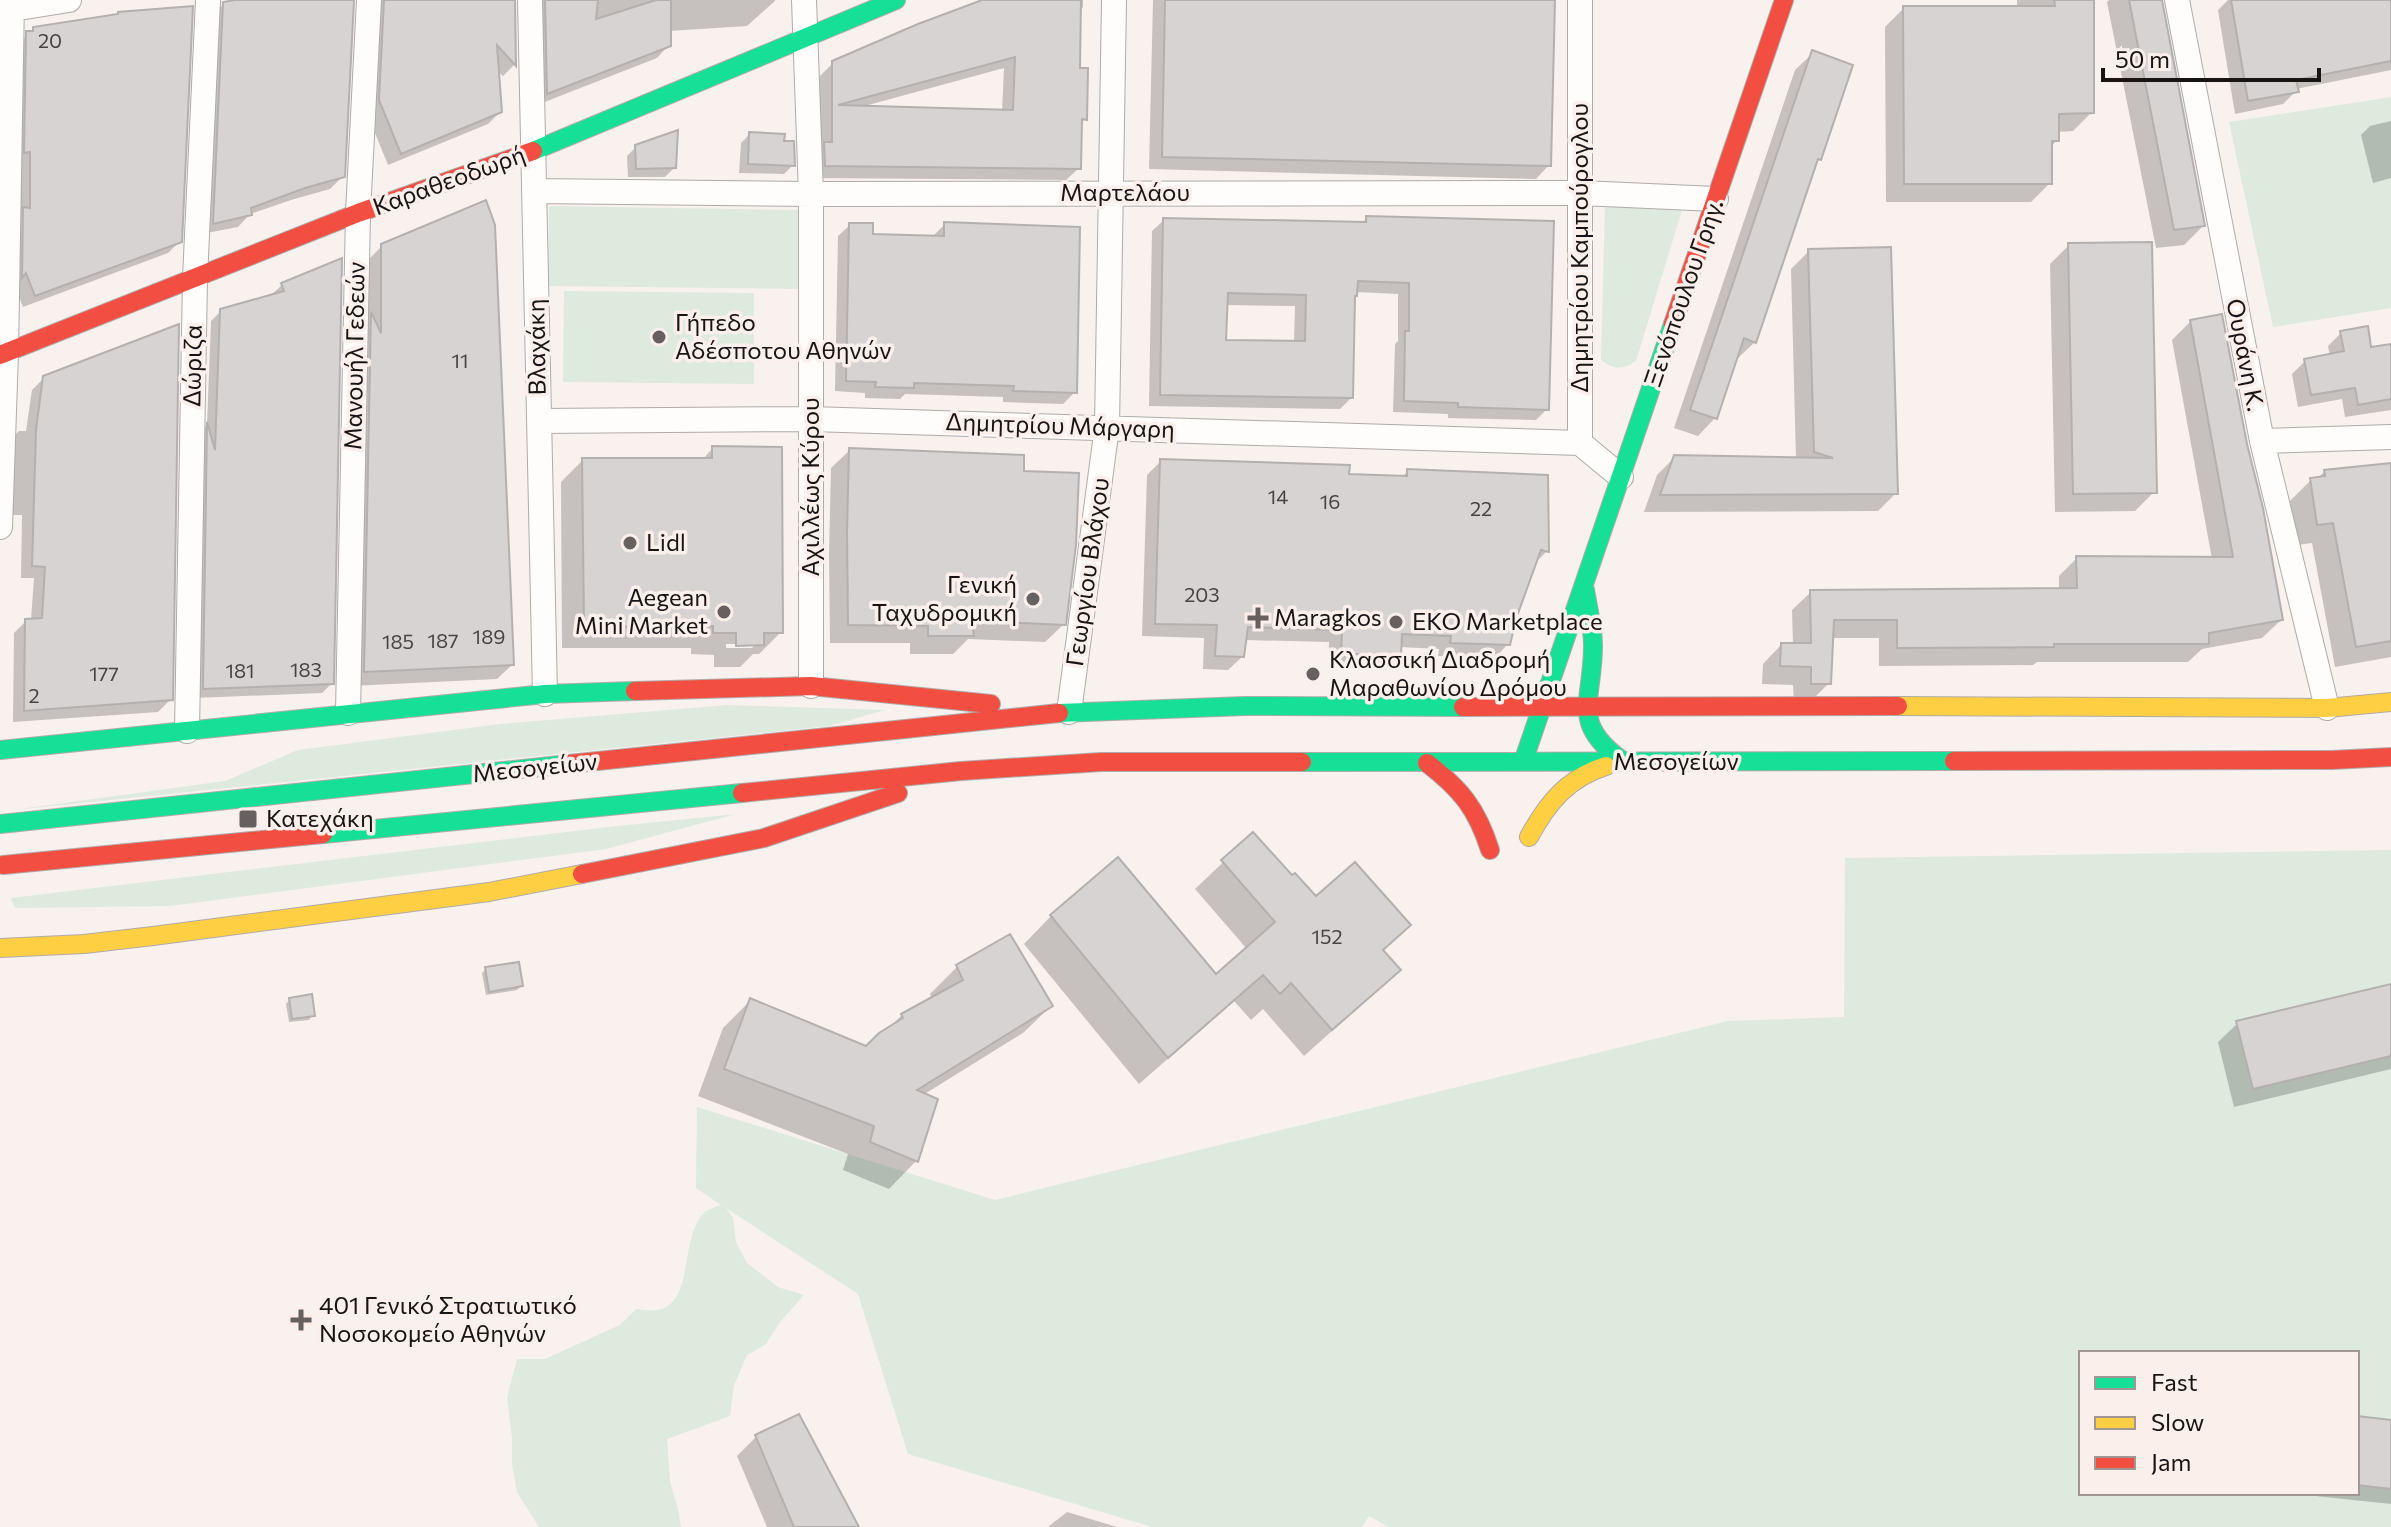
<svg xmlns="http://www.w3.org/2000/svg" width="2391" height="1527" viewBox="0 0 2391 1527" font-family="Commissioner,sans-serif">
<style>
.green{fill:#deeade;fill-rule:evenodd}
.shadow{fill:#0003;fill-rule:evenodd}
.building{fill:#d6d3d2;stroke:#b4b0b0;stroke-width:2;fill-rule:evenodd}
.lines{fill:none;stroke-linecap:round;stroke-linejoin:round}
.street-casing{stroke:#afaba9;stroke-width:26}
.fast-casing{stroke:#afaba9;stroke-width:20}
.slow-casing{stroke:#afaba9;stroke-width:20}
.jam-casing{stroke:#afaba9;stroke-width:20}
.street{stroke:#fefdfc;stroke-width:24}
.fast{stroke:#16e098;stroke-width:18}
.slow{stroke:#ffcf43;stroke-width:18}
.jam{stroke:#f24e42;stroke-width:18}
.poi-dot{fill:#666160;stroke:#fbefeb;stroke-width:3}
.labels{text-anchor:middle;stroke-width:7;stroke-linejoin:round;paint-order:stroke}
.number-label{font-size:20px;fill:#484443}
.street-label{font-size:24px;fill:#181413;stroke:#fbefeb}
.poi-label{font-size:24px;fill:#181413;stroke:#fbefeb;text-anchor:start}
</style>
<rect width="100%" height="100%" fill="#f8f1ee"/>
<path class="green" d="M2391 97V308L2273 327 2229 122Z
M1605 205 1682 210 1636 361C1622 370 1614 370 1601 360Z
M549 206 799 210 798 289 548 286Z
M564 291 754 293V384L563 382Z
M727 705 885 710 829 726 13 810 225 781 298 750 500 724Z
M736 814 606 849 170 906 15 908 11 898 608 827Z
M2391 850V1527H1389L1369 1516 1362 1527H1152L908 1454 858 1294 726 1208 733 1218 736 1242 747 1263 778 1287 804 1295 780 1322 766 1344 747 1355 734 1385 730 1416 667 1439 670 1482 678 1509 681 1527H539L517 1492 512 1464V1438L507 1398 517 1359H545L620 1325 636 1309C642 1310 649 1311 656 1310 695 1306 679 1237 704 1213 708 1209 716 1207 721 1205L696 1188 697 1107 995 1200 1728 1021 1844 1017 1845 858ZM2081 1353H2357V1493H2081Z"/>
<path class="shadow" d="M246 0H352L343 176 330 189 291 200 250 214 238 227 201 234 211 17 224 4Z
M365 0H513L514 65 503 76 497 70 500 112 488 124 388 165 367 113Z
M526 0H775V1L747 26 669 31V45L657 58 537 105Z
M988 0H1083V7L1079 11 1078 70 1085 119 1080 125 1079 168 1066 180 813 178 820 148V76L833 63ZM1004 68 1002 112 861 107Z
M1153 0H1553L1549 165 1536 179 1149 169Z
M2017 0H2092V112L2073 131 2057 132V140L2050 148V183L2031 202H1886L1885 27 1904 8H2017Z
M2109 0H2161L2203 226 2184 245 2156 248 2107 2Z
M2228 0H2391V70L2296 89V91L2283 104 2235 114 2218 10Z
M34 29 180 241 168 253 23 307 14 283 16 45Z
M1813 53 1819 159 1815 163 1755 342 1737 359 1736 358 1715 418 1698 436 1674 428 1795 70Z
M2391 121V178L2373 183 2361 135 2370 126Z
M750 134 782 143 793 165 784 174 739 173 741 143Z
M636 147 674 168 665 177H628L627 156Z
M1367 218 1547 409 1536 420 1448 418V414L1393 412 1395 344 1398 341V294L1356 292 1353 298 1351 398 1340 409 1149 406 1152 231 1164 220 1361 224ZM1225 305 1295 306 1294 343 1224 341Z
M945 224 1075 392 1063 404 1003 402V397L905 394 900 399 865 398V393L835 391 838 236 850 225 871 236 934 238V235Z
M2069 245 2154 492 2135 511 2055 512 2050 264Z
M382 246 512 665 497 679 350 686 367 261Z
M1809 251 1896 493 1878 511 1644 512 1657 475 1675 457 1796 459 1791 269Z
M340 261 332 683 322 693 194 698 199 434 207 425 211 321 221 311 272 294 282 285Z
M2191 321 2281 620 2262 638 2202 649 2188 662H2037L2033 665 1879 666V638H1831L1829 683 1810 702H1794L1793 685 1762 684 1763 664 1781 645H1793L1792 610 1811 592 2059 590V576L2077 558 2212 559 2172 340Z
M2341 333 2370 349 2391 346V410L2345 417 2342 399 2298 407 2292 374 2305 361 2330 356 2328 346Z
M44 378 171 699 158 712 13 722 14 633 26 621 31 620 34 578H21L22 515H4L7 443 19 431H26L32 390Z
M713 448 781 632 759 654H753L740 667H714V655L691 654V648H562L561 482 583 460H702ZM726 644H756L752 648H726Z
M850 450 1022 473 1064 624 1045 642 968 639 953 654H910V643H830L829 553 831 468Z
M1161 461 1347 476 1401 478 1408 471 1547 551 1534 564 1514 619 1508 644 1495 658 1438 656 1439 649 1400 647 1399 656 1385 670 1328 666 1329 642 1244 640 1242 657 1228 670 1203 669 1204 638 1142 636 1147 475Z
M2391 465V657L2335 667 2312 543 2297 545 2290 501 2311 480 2317 479 2325 471Z
M1253 834 1292 878 1316 899 1408 925 1382 951 1398 970 1370 997 1304 1056 1263 1009 1251 1020 1234 1001 1139 1084 1024 944 1051 916 1216 977 1247 949 1195 889Z
M957 967 1051 1006 1023 1033 923 1095 916 1161 889 1189 843 1170 848 1154 698 1096 723 1028 750 1001 867 1049 902 1015 932 999 930 994Z
M486 969 521 986 517 990 486 995 482 973Z
M2391 986V1069L2234 1107 2218 1042 2238 1023Z
M290 999 313 1015 309 1020 289 1022 286 1004Z
M2357 1418 2391 1422V1504L2287 1493H2357Z
M756 1437 857 1527H767L737 1456Z
M1067 1512 1117 1527H1048Z"/>
<path class="building" d="M235 0H354L345 177 305 188 251 208 252 215 213 224 223 2Z
M384 0H515L516 66 497 45 502 112 401 154 379 100Z
M545 0H598L596 19 656 0H671V46L547 94Z
M982 0H1081L1080 68H1088L1087 120 1082 119 1081 169 825 166 824 142H832V61L918 24ZM1015 57 1013 110 838 105Z
M1165 0H1555L1551 166 1162 157Z
M2054 0H2094V113L2059 114V141H2052V184H1904L1903 6H2055Z
M2129 0H2162L2205 226 2174 230Z
M2231 0H2391V61L2296 80 2299 92 2248 101Z
M193 6 182 242 35 296 26 273 22 278 23 207 30 208V152L24 153 26 31H33V27L118 14V12Z
M1812 50 1853 65 1821 160 1818 159 1756 343 1744 338 1717 419 1690 410Z
M678 130 676 168 636 169 635 145Z
M749 132 785 134 784 141H794L795 166 748 164Z
M486 200 495 225 514 665 364 672 371 312 381 333V244Z
M1366 216 1554 221 1549 410 1458 407V403L1404 401 1405 331H1409V283L1358 281 1357 296H1355L1353 398 1160 395 1163 218 1366 222ZM1228 293 1306 295 1305 341 1226 340Z
M944 222 1080 227 1077 393 1013 391 1014 386 914 383V388L875 387 876 382 846 381 849 223H873V234L944 236Z
M2152 242 2157 493 2073 494 2068 243Z
M1891 247 1898 494 1660 495 1674 455 1833 458 1814 452 1808 249Z
M342 258 334 684 203 689 207 422 215 450 220 309 284 291 281 283Z
M2222 314 2247 444 2263 508 2283 620 2209 633V644H2054V647L1897 648V620H1834L1831 684H1811V667L1780 666 1781 643H1811L1810 590 2077 588 2076 556 2233 557 2190 320Z
M179 324 173 700 24 711 25 619 42 618 45 567 32 566 36 430 43 376Z
M2368 326 2371 347 2391 344V399L2358 405 2355 388 2311 395 2304 359 2344 351 2340 331Z
M712 446 782 447 783 633H764V645L736 646V633H713V626L584 627 582 458H712Z
M849 448 1024 455V471L1079 473 1076 545 1066 625 972 621 974 636H928V626L848 625 847 533Z
M1160 459 1350 465 1349 474 1407 476V469L1548 475 1549 552 1541 550 1516 619 1510 645 1450 643 1451 636 1402 634 1401 657 1341 653 1342 630 1248 627 1244 657 1215 656 1217 625 1155 624Z
M2391 463V641L2356 647 2333 523 2317 525 2310 478 2325 476 2324 470Z
M1253 832 1292 875 1295 873 1316 896 1355 862 1411 925 1383 950 1401 970 1332 1030 1291 983 1280 994 1263 975 1168 1058 1050 915 1118 857 1216 974 1275 922 1221 860Z
M1010 934 1053 1006 917 1090 938 1099 918 1162 870 1142 874 1126 724 1069 750 998 866 1046 879 1033 903 1018 901 1014 963 980 956 965Z
M519 962 523 986 489 992 485 967Z
M2391 984V1056L2253 1089 2236 1021Z
M312 994 315 1016 292 1019 289 998Z
M799 1414 859 1527H794L755 1435Z
M2357 1416 2391 1420V1489L2357 1485Z"/>
<g class="lines">
<defs>
<path id="street" d="M530 0 545 694
M804 0 811 194V686
M1580 0V443L1621 477
M2177 0 2262 441 2327 708
M0 11 69 0
M534 191 811 194 1581 193 1716 199
M539 421 811 419 1580 443
M2262 441 2391 437
M0 527 6 353 12 0
M1069 712 1107 427 1114 0
M348 713 358 213 369 0
M187 731 195 278 208 0"/>
<path id="fast" d="M533 151 896 0
M1585 590C1588 608 1593 627 1593 646 1593 702 1569 723 1624 762
M1059 713 1245 706 1463 707
M0 750 545 694 635 691
M1302 762 1954 761
M1523 762 1673 324
M0 824 569 764
M323 834 742 793"/>
<path id="slow" d="M1898 706 2327 708 2391 702
M1529 837C1548 802 1568 778 1606 766
M0 948 84 944 153 936 489 892 582 874"/>
<path id="jam" d="M1673 324 1784 0
M0 355 358 213 533 151
M635 691 811 686 991 704
M1463 707 1898 706
M1954 761 2332 760 2391 757
M1427 763C1461 789 1477 809 1490 850
M569 764 1059 713
M742 793 961 771 1101 762H1302
M3 865 323 834
M582 874 764 838 898 793"/>
</defs>
<use href="#street" class="street-casing"/>
<use href="#fast" class="fast-casing"/>
<use href="#slow" class="slow-casing"/>
<use href="#jam" class="jam-casing"/>
<use href="#street" class="street"/>
<use href="#fast" class="fast"/>
<use href="#slow" class="slow"/>
<use href="#jam" class="jam"/>
</g>
<g class="poi-dot">
<circle cx="659" cy="337" r="8"/>
<circle cx="630" cy="543" r="8"/>
<circle cx="1033" cy="599" r="8"/>
<circle cx="724" cy="612" r="8"/>
<path d="M1254 606h8v8h8v8h-8v8h-8v-8h-8v-8h8z"/>
<circle cx="1396" cy="622" r="8"/>
<circle cx="1313" cy="674" r="8"/>
<rect x="238" y="809" width="20" height="20" rx="4"/>
<path d="M297 1308h8v8h8v8h-8v8h-8v-8h-8v-8h8z"/>
</g>
<g class="labels">
<g class="number-label">
<text x="50" y="48">20</text>
<text x="460" y="368">11</text>
<text x="1278" y="504">14</text>
<text x="1330" y="509">16</text>
<text x="1481" y="516">22</text>
<text x="1202" y="602">203</text>
<text x="489" y="644">189</text>
<text x="443" y="648">187</text>
<text x="398" y="649">185</text>
<text x="306" y="677">183</text>
<text x="240" y="678">181</text>
<text x="104" y="681">177</text>
<text x="34" y="703">2</text>
<text x="1327" y="944">152</text>
</g>
<g class="street-label">
<text transform="translate(449 181) rotate(-20)" y="8">Καραθεοδωρή</text>
<text x="1125" y="201">Μαρτελάου</text>
<text transform="translate(1580 248) rotate(-90)" y="8">Δημητρίου Καμπούρογλου</text>
<text transform="translate(1684 293) rotate(-71)" y="8">Ξενόπουλου Γρηγ.</text>
<text transform="translate(537 347) rotate(-91)" y="8">Βλαχάκη</text>
<text transform="translate(2245 355) rotate(79)" y="8">Ουράνη Κ.</text>
<text transform="translate(355 356) rotate(-89)" y="8">Μανουήλ Γεδεών</text>
<text transform="translate(193 366) rotate(-89)" y="8">Δώριζα</text>
<text transform="translate(1060 426) rotate(2)" y="8">Δημητρίου Μάργαρη</text>
<text transform="translate(811 487) rotate(-90)" y="8">Αχιλλέως Κύρου</text>
<text transform="translate(1088 572) rotate(-82)" y="8">Γεωργίου Βλάχου</text>
<text x="1676" y="770">Μεσογείων</text>
<text transform="translate(535 768) rotate(-6)" y="8">Μεσογείων</text>
</g>
<g class="poi-label">
<text x="675" y="331">Γήπεδο<tspan x="675" dy="28">Αδέσποτου Αθηνών</tspan></text>
<text x="646" y="551">Lidl</text>
<text x="1017" y="593" text-anchor="end">Γενική<tspan x="1017" dy="28">Ταχυδρομική</tspan></text>
<text x="708" y="606" text-anchor="end">Aegean<tspan x="708" dy="28">Mini Market</tspan></text>
<text x="1274" y="626">Maragkos</text>
<text x="1412" y="630">EKO Marketplace</text>
<text x="1329" y="668">Κλασσική Διαδρομή<tspan x="1329" dy="28">Μαραθωνίου Δρόμου</tspan></text>
<text x="266" y="827">Κατεχάκη</text>
<text x="319" y="1314">401 Γενικό Στρατιωτικό<tspan x="319" dy="28">Νοσοκομείο Αθηνών</tspan></text>
</g>
</g>
<rect x="2079" y="1351" width="280" height="144" fill="#fbefeb" stroke="#a09795" stroke-width="2"/>
<rect x="2095" y="1377" width="40" height="12" fill="#16e098" stroke="#a09795" stroke-width="2"/>
<text x="2151" y="1391" font-size="24" fill="#181413">Fast</text>
<rect x="2095" y="1417" width="40" height="12" fill="#ffcf43" stroke="#a09795" stroke-width="2"/>
<text x="2151" y="1431" font-size="24" fill="#181413">Slow</text>
<rect x="2095" y="1457" width="40" height="12" fill="#f24e42" stroke="#a09795" stroke-width="2"/>
<text x="2151" y="1471" font-size="24" fill="#181413">Jam</text>
<path d="M2103 68v12h216v-12" fill="none" stroke="#181413" stroke-width="4"/>
<text x="2115" y="68" font-size="24" fill="#181413" stroke="#fbefeb" stroke-width="6" paint-order="stroke">50 m</text>
</svg>
